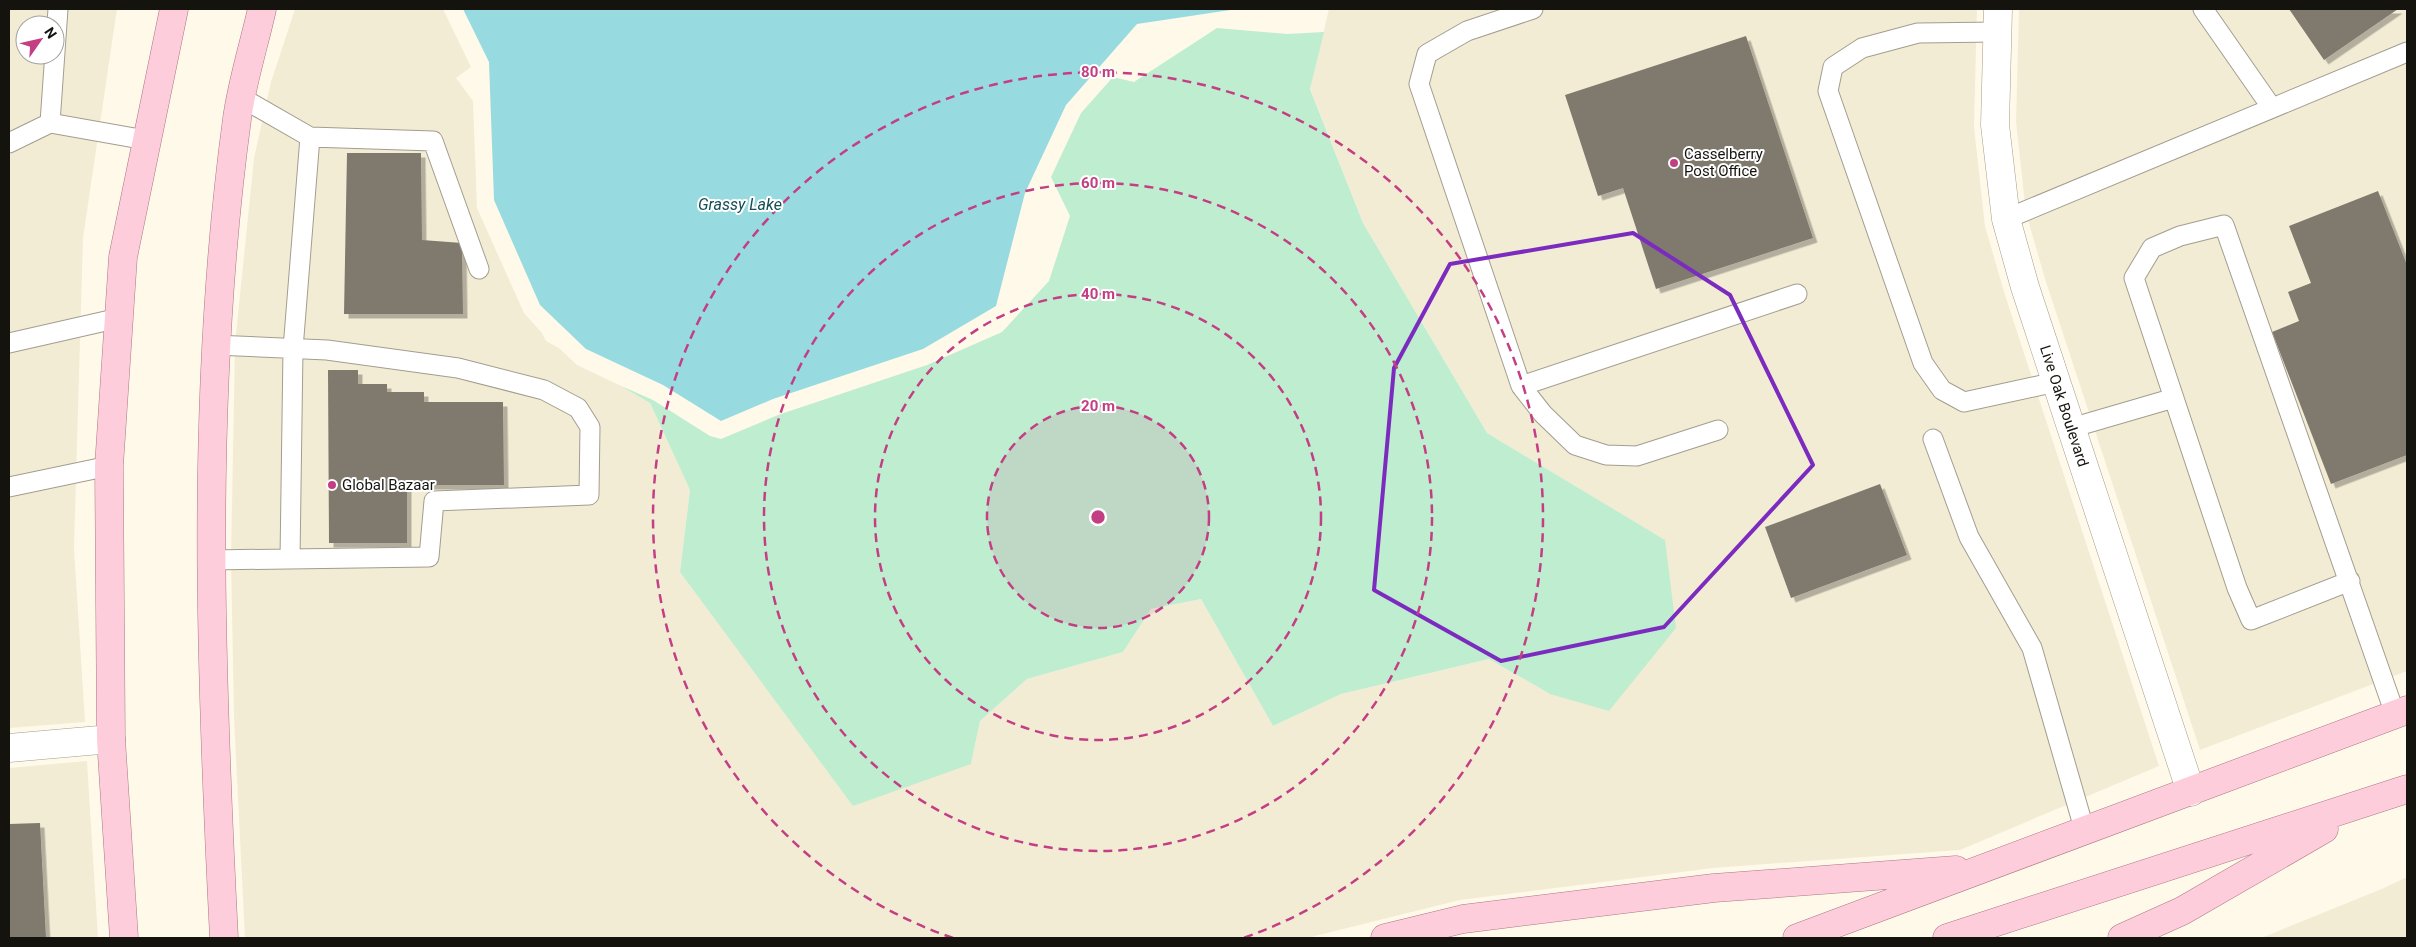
<svg xmlns="http://www.w3.org/2000/svg" width="2416" height="947" viewBox="0 0 2416 947" font-family="Roboto,sans-serif">
<style>
.built{fill:#f3ecd5;fill-rule:evenodd}
.green{fill:#bfedd0}
.water{fill:#97dbe0}
.building{fill:#7f7a6d;filter:url(#shadow)}
.lines{fill:none;stroke-linecap:round;stroke-linejoin:round}
.service-casing{stroke:#a29d8f;stroke-width:21}
.minor-casing{stroke:#a29d8f;stroke-width:29}
.primary-casing{stroke:#ac7684;stroke-width:29}
.service{stroke:#fff;stroke-width:19}
.minor{stroke:#fff;stroke-width:28}
.primary{stroke:#fecddb;stroke-width:28}
.marked{fill:none;stroke:#7b2cbf;stroke-width:4;stroke-linejoin:round}
.ring{fill:none;stroke:#c33e83;stroke-width:2.5;stroke-dasharray:9 6}
.poi-dot{fill:#c33e83;stroke:#fff;stroke-width:2}
.labels{text-anchor:middle;stroke-width:4;stroke-linejoin:round;paint-order:stroke}
.poi-label{font-size:15px;fill:#15130e;stroke:#fff;text-anchor:start}
.street-label{font-size:15px;fill:#15130e;stroke:#fff}
.water-label{font-size:16px;font-style:italic;fill:#124e53;stroke:#fff}
.centre{fill:#c33e83;stroke:#fff;stroke-width:2.5}
.ring-label{font-size:15px;text-anchor:middle;font-weight:bold;fill:#c33e83;stroke:#fff;stroke-width:4;stroke-linejoin:round;paint-order:stroke}
</style>
<defs>
<filter id="shadow"><feDropShadow dx="4.5" dy="4.5" stdDeviation="0" flood-color="#0004"/></filter>
</defs>
<rect width="100%" height="100%" fill="#fff9e9"/>
<path class="built" d="M9 9H117L83 238 74 548 85 722 9 728ZM25 25H55V55H25Z
M295 9H443L471 67 456 78 473 101 477 208 524 313 542 333 546 341 559 348 577 365 619 385 650 403 690 490 680 572 971 764 980 721 1027 679 1123 652 1151 609 1201 599 1273 726 1341 694 1489 659 1550 694 1664 540 1487 433 1363 223 1310 88 1329 9H1977L1974 127 1985 226 2005 295 2159 766 1960 850 1713 868 1460 900 1307 938H245L234 718 231 558 235 344 254 158 271 82Z
M2019 9H2407V671L2200 750 2045 279 2026 213 2016 122Z
M87 761 98 938H9V768Z
M2407 877V938H2261L2384 888Z"/>
<path class="green" d="M1217 28 1287 34 1324 32 1310 89 1363 223 1487 433 1665 540 1676 628 1609 711 1550 694 1489 659 1341 694 1273 726 1201 599 1151 609 1123 652 1027 679 980 721 971 764 853 806 680 572 690 490 650 403 619 385 653 400 710 436 721 439 778 415 927 365 1002 332 1049 281 1070 216 1051 177 1081 113 1113 77 1134 82Z"/>
<path class="water" d="M463 9H1237L1137 24 1066 105 1025 193 996 306 923 349 773 399 721 421 663 385 586 349 540 305 494 200 489 62Z"/>
<path class="building" d="M2289 9H2398L2324 60Z
M1746 36 1813 238 1656 289 1623 188 1598 196 1565 95Z
M347 153H421L422 240 462 243 463 314H344Z
M2378 191 2407 265V455L2331 484 2272 332 2299 321 2288 292 2311 283 2289 226Z
M328 370H358V384H387V392H424V402H503L504 485H407V543H329Z
M1880 484 1907 555 1791 598 1765 527Z
M40 823 46 938H9V824Z"/>
<g class="lines">
<defs>
<path id="service" d="M1533 9 1467 31 1427 54 1419 84 1521 386 1797 294
M2203 9 2272 108
M1997 32 1918 33 1862 48 1833 67 1828 91 1923 363 1942 390 1964 402 2056 382
M242 98 310 137
M50 123 58 9
M9 143 50 123 146 140
M2006 219 2407 52
M9 343 119 318
M1521 386 1543 414 1575 445 1606 455 1637 456 1718 430
M2071 428 2174 398
M1933 439 1969 537 2032 648 2085 832
M9 487 109 466
M290 559 293 349 310 137 433 141 479 269
M210 560 429 557 434 501 589 495 590 427 578 408 544 390 458 368 327 350 214 345
M2350 581 2251 620 2237 588 2134 278 2152 248 2180 236 2224 225 2395 714"/>
<path id="minor" d="M1998 9 1995 125 2006 219 2025 287 2191 792
M9 748 111 739"/>
<path id="primary" d="M124 938 111 739 109 466 123 257 174 9
M224 938C210 664 200 391 237 119 242 82 254 45 262 9
M1385 938 1463 919 1714 888 1956 870
M1797 938 2407 710
M1947 938 2407 789
M2122 938 2182 911 2324 829"/>
</defs>
<use href="#service" class="service-casing"/>
<use href="#minor" class="minor-casing"/>
<use href="#primary" class="primary-casing"/>
<use href="#service" class="service"/>
<use href="#minor" class="minor"/>
<use href="#primary" class="primary"/>
</g>
<path class="marked" d="M1633 233 1730 295 1813 465 1664 627 1501 661 1374 590 1394 368 1450 264Z"/>
<circle cx="1098" cy="517" r="111" fill="#c33e83" fill-opacity=".12"/>
<g class="ring">
<circle cx="1098" cy="517" r="111"/>
<circle cx="1098" cy="517" r="223"/>
<circle cx="1098" cy="517" r="334"/>
<path d="M953 938A445 445 0 1 1 1243 938"/>
</g>
<g class="poi-dot">
<circle cx="1674" cy="163" r="5"/>
<circle cx="332" cy="485" r="5"/>
</g>
<g class="labels">
<g class="poi-label">
<text x="1684" y="159">Casselberry<tspan x="1684" dy="17">Post Office</tspan></text>
<text x="342" y="490">Global Bazaar</text>
</g>
<g class="street-label">
<text transform="translate(2064 406) rotate(72)" y="5">Live Oak Boulevard</text>
</g>
<g class="water-label">
<text x="740" y="210">Grassy Lake</text>
</g>
</g>
<circle cx="1098" cy="517" r="8" class="centre"/>
<g class="ring-label">
<text x="1098" y="77">80 m</text>
<text x="1098" y="188">60 m</text>
<text x="1098" y="299">40 m</text>
<text x="1098" y="411">20 m</text>
</g>
<rect width="2416" height="947" fill="none" stroke="#15130e" stroke-width="20"/>
<g transform="translate(40 40) rotate(56)"><circle r="24" fill="#ffffff" stroke="#a1a19f"/>
<path d="M0-4L9 19L0 12L-9 19Z" fill="#c33e83"/>
<text y="-8" font-size="14" font-weight="bold" text-anchor="middle" fill="#15130e">N</text>
</g>
</svg>
